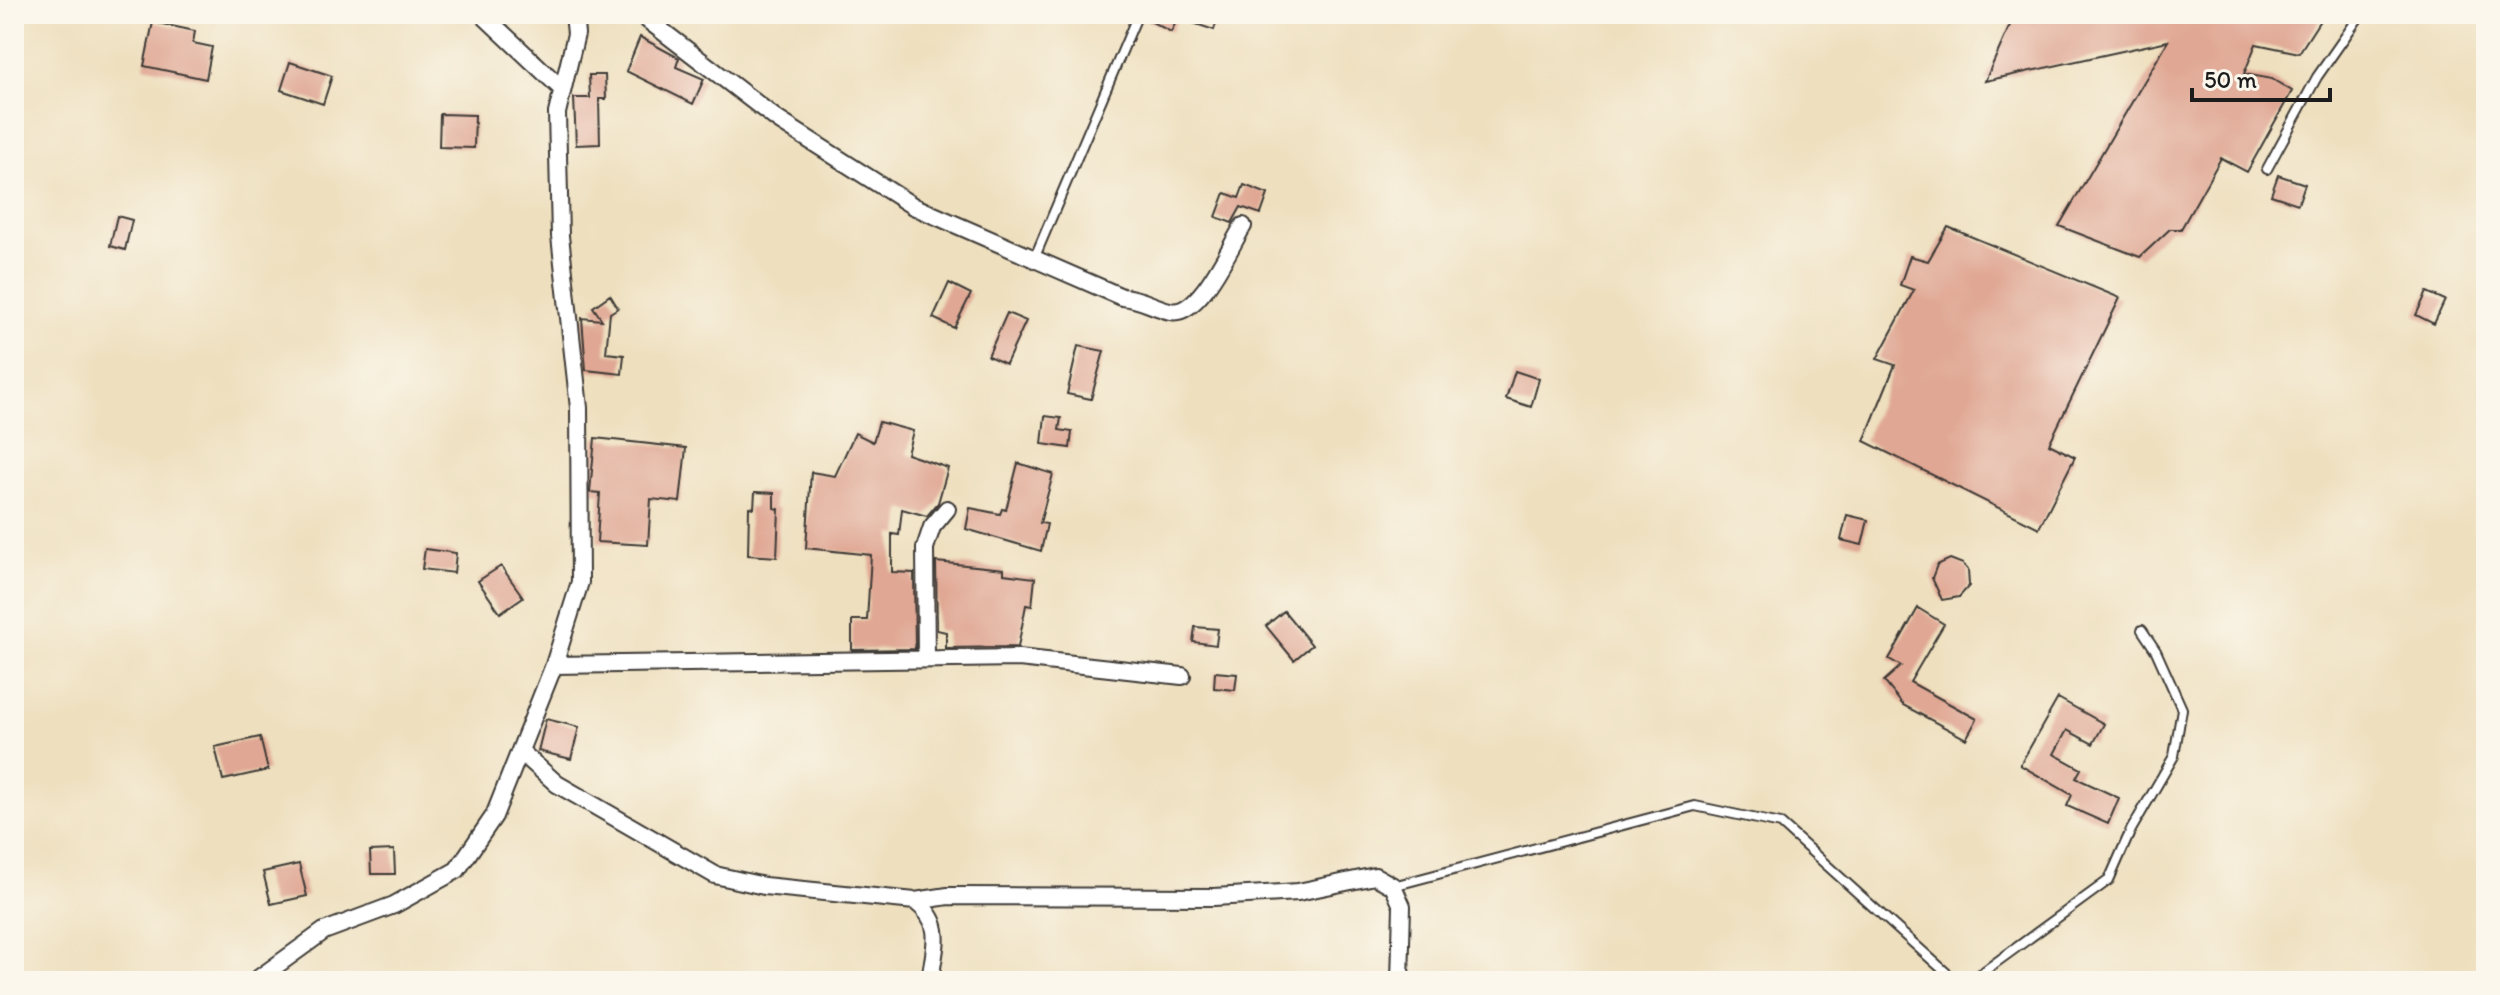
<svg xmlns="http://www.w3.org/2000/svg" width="2500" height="995" viewBox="0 0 2500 995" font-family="Itim,sans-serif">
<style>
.building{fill:#e0a894}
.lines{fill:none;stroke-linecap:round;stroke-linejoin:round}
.service-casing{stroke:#3c3934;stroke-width:12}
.minor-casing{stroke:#3c3934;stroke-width:20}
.service{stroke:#fff;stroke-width:8}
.minor{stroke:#fff;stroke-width:16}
</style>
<rect width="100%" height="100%" fill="#fbf7ec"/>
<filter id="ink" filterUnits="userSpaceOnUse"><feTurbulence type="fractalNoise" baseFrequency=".0125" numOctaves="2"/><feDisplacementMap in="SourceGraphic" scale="16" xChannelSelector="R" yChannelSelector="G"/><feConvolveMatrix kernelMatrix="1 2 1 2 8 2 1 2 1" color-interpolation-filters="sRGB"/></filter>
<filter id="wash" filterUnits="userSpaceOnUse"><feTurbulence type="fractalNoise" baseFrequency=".006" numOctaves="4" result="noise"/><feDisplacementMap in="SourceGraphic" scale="32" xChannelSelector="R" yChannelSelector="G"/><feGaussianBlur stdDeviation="1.8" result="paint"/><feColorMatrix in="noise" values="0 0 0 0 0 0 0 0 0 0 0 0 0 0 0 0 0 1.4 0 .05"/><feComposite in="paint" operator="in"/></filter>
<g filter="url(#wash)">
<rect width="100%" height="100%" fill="#eedfbe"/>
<g id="blocks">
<path class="building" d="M1145 14H1219L1214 30 1178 18 1171 32 1144 18Z
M2015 14H2324L2299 53 2256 44 2244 74 2272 79 2292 91 2247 172 2221 158 2181 229H2170L2140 257 2059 226 2168 41 1985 81Z
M153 22 195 31 193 43 212 47 206 79 144 66Z
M640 37 679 58 676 67 704 79 693 104 626 71Z
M290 62 332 76 323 104 281 90Z
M589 75H605L606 99H599L600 144 576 145 574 98H590Z
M440 114 475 115 474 148 439 147Z
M2278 175 2305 184 2298 204 2271 195Z
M1244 185 1268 194 1261 214 1241 207 1232 223 1216 217 1225 193 1239 198Z
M117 216 132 220 125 250 110 246Z
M1948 227 2120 298 2049 444 2075 457 2039 528 1864 441 1895 365 1877 359 1914 290 1900 285 1910 256 1928 261Z
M949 283 971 294 954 328 933 318Z
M2427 292 2445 300 2434 324 2416 315Z
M610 295 618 308 610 313 606 353 624 355 622 374 586 370 582 318 602 320 593 307Z
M1007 313 1026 321 1006 364 988 356Z
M1078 346 1104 351 1091 399 1067 394Z
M1515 371 1539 379 1531 407 1506 399Z
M1045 416 1061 418 1059 430 1072 432 1070 448 1042 444Z
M879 422 913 431 907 454 948 468 938 503 927 516 902 509 899 535 892 534V572L914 573 915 649 852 650V620H867L871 555 806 548 811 472 835 476 855 433 873 442Z
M595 438 686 448 680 502 651 499 648 545 597 542 600 493 590 492Z
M1018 463 1053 474 1040 523 1047 524 1041 551 966 529 970 508 1000 514 1002 509 1006 510Z
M755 492 774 493V508L779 509 777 557 748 555 749 507 754 508Z
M1847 515 1868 520 1862 545 1841 540Z
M425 549 456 553 454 573 422 569Z
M1950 559 1963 564 1968 570 1969 586 1959 597 1942 600 1932 578 1937 565Z
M936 562 1004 569V574L1035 578 1032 606 1026 605 1018 647 946 648V632L937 630Z
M501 566 523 597 500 613 478 581Z
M1918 608 1944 624 1910 682 1977 719 1966 739 1903 705 1884 681 1901 666 1889 659Z
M1284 611 1312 645 1294 660 1266 626Z
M1195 627 1218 629 1216 645 1193 642Z
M1215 672 1237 674 1235 690 1214 688Z
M2058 698 2104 724 2093 744 2067 730 2054 754 2081 769 2076 778 2119 798 2108 824 2067 806 2072 795 2020 765Z
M546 719 579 727 571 759 538 751Z
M260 737 268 770 223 780 215 747Z
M394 850 395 874H371L370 851Z
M299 864 307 896 271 904 263 872Z"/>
</g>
</g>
<g filter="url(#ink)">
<use href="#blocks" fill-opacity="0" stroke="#3c3934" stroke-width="2"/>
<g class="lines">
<defs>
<path id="service" d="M2267 169 2317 77 2361 14
M1034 259 1138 14
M1393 886 1695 806 1781 824 1951 977 1972 980 2109 880 2131 830 2174 756 2182 709 2156 651 2142 630"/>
<path id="minor" d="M482 14 562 89
M640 14 778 120 913 206 1122 297C1141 298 1152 307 1170 311 1199 318 1229 248 1243 226
M926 659 925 548 932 527 947 509
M554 665 1019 658 1182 676
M520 751 557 784 715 875 764 886 915 901C946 924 934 947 930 981
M915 901 948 896 1214 897 1298 892 1375 876 1393 886 1402 906 1400 981
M255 981 324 931 394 905 457 870 494 816 554 665 580 582 579 408 560 236 557 113 576 34 574 14"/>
</defs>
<use href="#service" class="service-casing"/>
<use href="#minor" class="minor-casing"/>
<use href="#service" class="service"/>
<use href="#minor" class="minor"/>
</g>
</g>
<rect width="2500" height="995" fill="none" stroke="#fbf7ec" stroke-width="48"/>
<path d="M2192 88v12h138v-12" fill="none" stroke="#1c1c1c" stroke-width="4"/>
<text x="2204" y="88" font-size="24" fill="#1c1c1c" stroke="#fbf7ec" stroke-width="6" paint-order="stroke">50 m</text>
</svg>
